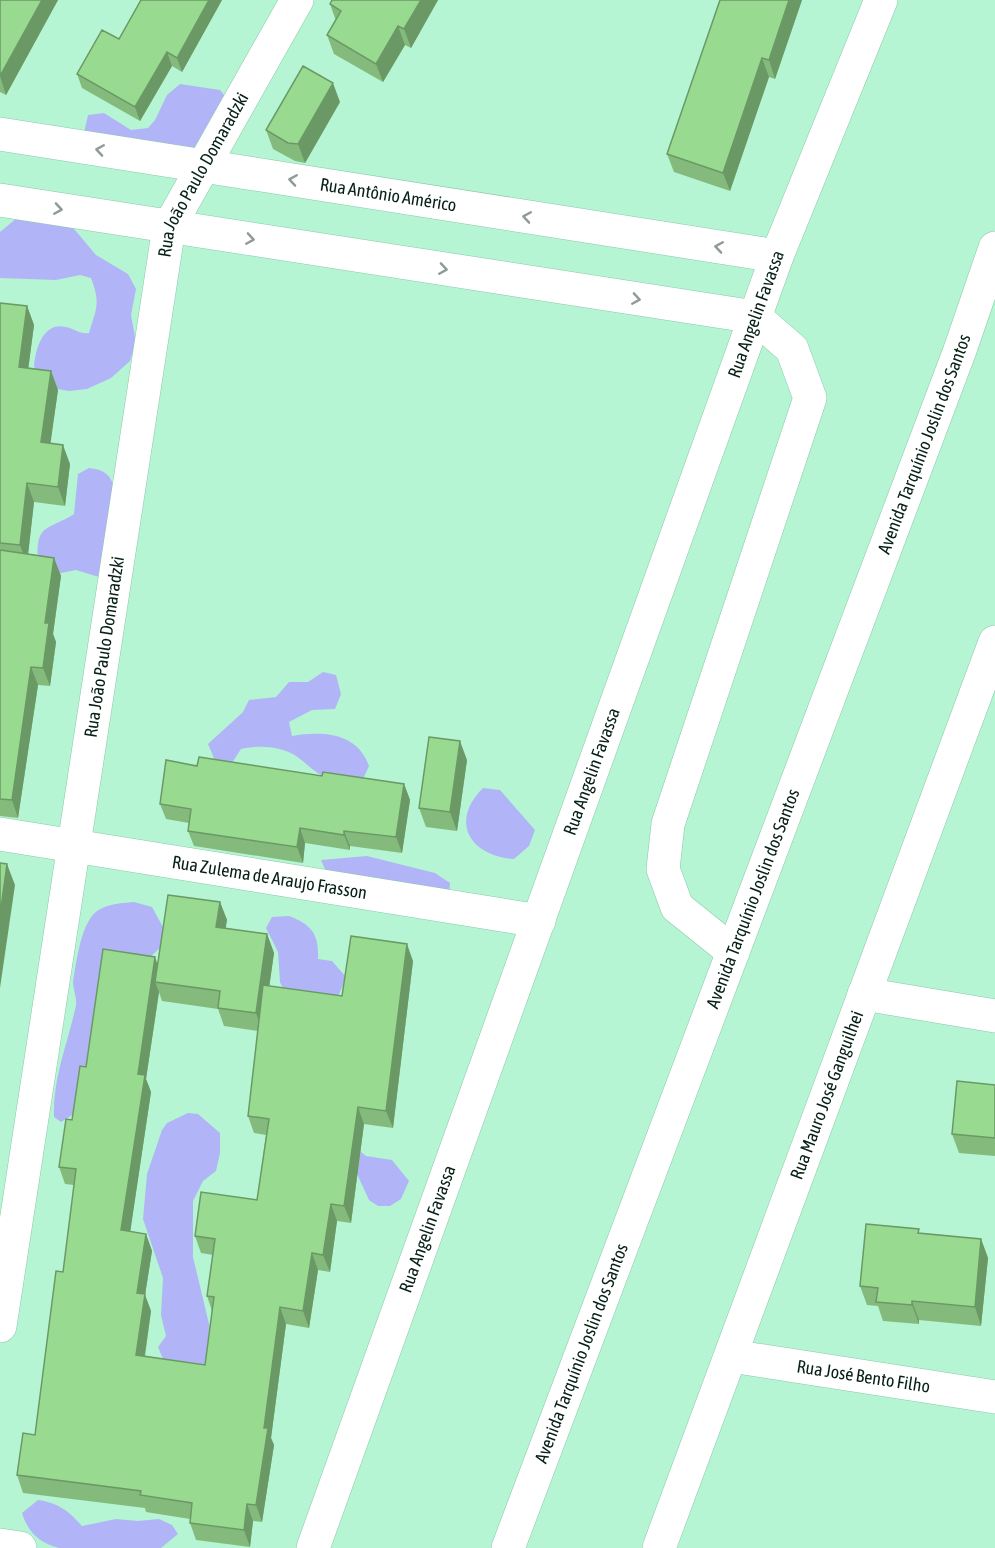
<svg xmlns="http://www.w3.org/2000/svg" width="995" height="1548" viewBox="0 0 995 1548" font-family="'Asap Condensed',sans-serif">
<style>
.green{fill:#b1b5f7}
.lines{fill:none;stroke-linecap:round;stroke-linejoin:round}
.minor-casing{stroke:#8ac8a8;stroke-width:34}
.tertiary-casing{stroke:#8ac8a8;stroke-width:34}
.minor{stroke:#fff;stroke-width:33}
.tertiary{stroke:#fff;stroke-width:33}
.wall{fill:#84bb7d;fill-rule:evenodd}
.shaded-wall{fill:#6b9966}
.building{fill:#99da91;stroke:#6b9966;stroke-width:1.5}
.oneway{stroke:#909b96}
.labels{text-anchor:middle;stroke-width:6;stroke-linejoin:round;paint-order:stroke}
.street-label{font-size:18px;fill:#082116;stroke:#b5f5d3}
</style>
<rect width="100%" height="100%" fill="#b5f5d3"/>
<path class="green" d="M180 84 220 90 225 96 194 156 84 133 88 115 104 113 131 130 148 128 155 120 167 95Z
M23 213H52L75 230 96 255 128 274 136 289 131 315 136 342 130 361 111 378 87 389 69 391 58 389 34 367C35 350 43 321 66 327 75 329 79 334 89 333 96 309 101 304 91 278L80 275 56 280 0 278V232Z
M89 468C104 470 109 473 115 488L99 577 76 570 56 574 38 563C35 523 47 531 74 514L78 474Z
M323 672 336 675 341 694 335 709 312 710 289 722 292 736C322 731 357 732 369 766L364 777C352 779 339 782 327 778 315 773 306 763 296 756 281 746 258 745 241 749L228 769 219 770 208 744 243 712 249 700 276 697 289 682H308Z
M483 788 500 790 535 830 529 846 514 859C470 856 449 822 483 788Z
M367 856 435 873 450 883 449 896 327 874 321 860Z
M134 902 152 907 163 927 160 948 149 958 90 1049 74 1114 61 1122 54 1117C53 1075 68 1044 76 1005 77 997 73 990 73 982 76 964 80 931 92 916 101 904 121 903 134 902Z
M289 916C312 925 319 934 318 959L332 961 346 977 336 1002 285 993 280 982 278 952 266 928 272 917Z
M188 1113 198 1114 220 1133V1153L216 1171 203 1181 193 1201V1257L210 1328 211 1375 174 1371 163 1359 158 1347 166 1336 161 1315 163 1278 143 1219 147 1174 162 1130 167 1123Z
M357 1149 366 1156 392 1160 409 1181 401 1199 390 1206H378L369 1200 357 1174Z
M38 1500C58 1503 68 1510 82 1526L116 1519 138 1521 159 1519 172 1525 178 1534 161 1548H59C39 1543 28 1532 22 1513Z"/>
<g class="lines">
<defs>
<g id="minor">
<path id="s1" d="M0 134 777 256"/>
<path d="M0 200 755 317 792 349 810 398 668 824 663 869 677 907 733 952"/>
<path id="s2" d="M0 834 539 921"/>
<path d="M864 994 995 1016"/>
<path id="s3" d="M0 1326 169 227 297 0"/>
<path id="s4" d="M731 1356 995 1397"/>
<path d="M0 1545 20 1548"/>
<path id="s5" d="M313 1548 777 256 881 0"/>
<path id="s6" d="M659 1548 995 642"/>
</g>
<g id="tertiary">
<path id="s7" d="M508 1548 960 350 995 248"/>
</g>
</defs>
<use href="#minor" class="minor-casing"/>
<use href="#tertiary" class="tertiary-casing"/>
<use href="#minor" class="minor"/>
<use href="#tertiary" class="tertiary"/>
</g>
<path class="wall" d="M0 0H58L6 95 0 92Z
M222 0 182 72 172 66 140 121 82 88 77 74 119 39Z
M332 0H438L411 48 405 45 383 82 334 54 327 35 336 21 330 4Z
M802 0 775 79 769 77 730 191 674 172 667 154Z
M340 102 305 163 295 161 273 149 266 130Z
M0 303 27 306 34 325 28 369 51 371 58 390 50 443 70 464 65 506 34 502 28 554 54 558 61 576 53 634 56 642 50 686 38 685 18 818 0 816Z
M467 760 457 831 426 827 419 808Z
M197 766 404 784 410 800 402 853 350 846V850L305 843 303 863 194 846 188 831 189 823 166 819 160 804Z
M220 902 227 920 225 928 267 934 274 953 269 986 342 996 413 961 393 1128 364 1124 351 1223 337 1221 330 1272 318 1270 309 1328 286 1324 271 1438 274 1445 262 1522 253 1521 250 1547 196 1540 190 1523V1519L146 1512 145 1508 23 1493 17 1475 35 1435 63 1272 74 1185 65 1184 59 1167 86 1067 158 964ZM159 992 162 1001 218 1009 224 1026 258 1031 248 1116 254 1133 266 1135 257 1200 195 1236 201 1253 213 1255 207 1296 212 1311 205 1365 145 1357 151 1311 145 1295 152 1251 146 1234 130 1231 151 1092 146 1079Z
M995 1085V1156L959 1153 952 1134Z
M920 1233 981 1239 988 1258 981 1326 919 1320V1324L883 1321 878 1306 867 1305 860 1286Z"/>
<path class="shaded-wall" d="M42 0H58L6 95 0 76Z
M209 0H222L182 72 177 58Z
M421 0H438L411 48 404 29Z
M789 0H802L775 79 769 60Z
M398 26 405 45 383 82 376 64Z
M167 52 172 66 140 121 135 107Z
M762 58 769 77 730 191 723 173Z
M333 83 340 102 305 163 298 144Z
M27 306 34 325 26 386 19 367Z
M51 371 58 390 48 461 41 442Z
M63 445 70 464 65 506 58 487Z
M27 483 34 502 27 564 20 545Z
M54 558 61 576 53 634 56 642 50 686 43 668 45 623Z
M31 667 38 685 18 818 12 800Z
M460 741 467 760 457 831 450 812Z
M404 784 410 800 402 853 396 837Z
M300 828 305 843 303 863 297 847Z
M344 831 350 846V850L344 835Z
M7 864 15 885 0 988V915Z
M220 902 227 920 223 946 216 927Z
M267 934 274 953 263 1032 256 1013Z
M407 944 413 961 393 1128 386 1111Z
M155 957 161 974 155 982 159 992 146 1079 151 1092 128 1247 121 1230 138 1074Z
M358 1107 364 1124 351 1223 344 1206Z
M331 1204 337 1221 330 1272 323 1255Z
M146 1234 152 1251 145 1295 151 1311 142 1373 136 1355 137 1293Z
M981 1239 988 1258 981 1326 975 1307Z
M312 1253 318 1270 309 1328 303 1311Z
M912 1301 919 1320V1324L912 1305Z
M280 1307 286 1324 271 1438 274 1445 262 1522 256 1505 264 1428Z
M247 1504 253 1521 250 1547 244 1530Z"/>
<path class="building" d="M0 0H42L0 76Z
M141 0H209L177 58 167 52 135 107 77 74 102 30 119 39Z
M332 0H421L404 29 398 26 376 64 327 35 341 11 330 4Z
M720 0H789L769 60 762 58 723 173 667 154Z
M303 66 333 83 298 144 288 143 266 130Z
M0 303 27 306 19 367 51 371 41 442 63 445 58 487 27 483 20 545 0 543Z
M0 550 54 558 45 623H49L43 668 31 667 12 800 0 799Z
M429 737 460 741 450 812 419 808Z
M199 757 322 776 323 772 404 784 396 837 344 831V835L300 828 297 847 188 831 191 809 160 804 166 760 197 766Z
M0 863 7 864 0 915Z
M168 895 220 902 216 927 267 934 256 1013 218 1008 220 991 155 982Z
M351 936 407 944 386 1111 358 1107 344 1206 331 1204 323 1255 312 1253 303 1311 280 1307 264 1428H268L256 1505 247 1504 244 1530 190 1523 192 1503 140 1495 141 1491 17 1475 23 1433 35 1435 56 1271 63 1272 76 1169 59 1167 66 1119 72 1120 80 1066 86 1067 103 949 155 957 138 1074 145 1075 121 1230 146 1234 137 1293 145 1294 136 1355 205 1365 214 1297 207 1296 215 1239 195 1236 201 1192 257 1200 269 1119 248 1116 263 985 342 996Z
M957 1081 995 1085V1138L952 1134Z
M866 1224 919 1229 918 1233 981 1239 975 1307 912 1301V1305L876 1302 878 1288 860 1286Z"/>
<defs><path id="oneway-chevron" d="M-2-3.5L2.5 0L-2 3.5" fill="none" stroke-width="1.6" stroke-linecap="round" stroke-linejoin="round" transform="scale(1.5)"/></defs>
<g class="oneway">
<use href="#oneway-chevron" transform="translate(100 150) rotate(-171)"/>
<use href="#oneway-chevron" transform="translate(293 180) rotate(-171)"/>
<use href="#oneway-chevron" transform="translate(58 209) rotate(9)"/>
<use href="#oneway-chevron" transform="translate(527 217) rotate(-171)"/>
<use href="#oneway-chevron" transform="translate(250 239) rotate(9)"/>
<use href="#oneway-chevron" transform="translate(719 247) rotate(-171)"/>
<use href="#oneway-chevron" transform="translate(443 269) rotate(9)"/>
<use href="#oneway-chevron" transform="translate(636 299) rotate(9)"/>
</g>
<g class="labels">
<g class="street-label">
<text dy="6" stroke="none"><textPath href="#s3" startOffset="1173">Rua João Paulo Domaradzki</textPath></text>
<text dy="6" stroke="none"><textPath href="#s1" startOffset="393">Rua Antônio Américo</textPath></text>
<text dy="6" stroke="none"><textPath href="#s5" startOffset="1311">Rua Angelin Favassa</textPath></text>
<text dy="6" stroke="none"><textPath href="#s7" startOffset="1180">Avenida Tarquínio Joslin dos Santos</textPath></text>
<text dy="6" stroke="none"><textPath href="#s3" startOffset="687">Rua João Paulo Domaradzki</textPath></text>
<text dy="6" stroke="none"><textPath href="#s5" startOffset="825">Rua Angelin Favassa</textPath></text>
<text dy="6" stroke="none"><textPath href="#s2" startOffset="273">Rua Zulema de Araujo Frasson</textPath></text>
<text dy="6" stroke="none"><textPath href="#s7" startOffset="694">Avenida Tarquínio Joslin dos Santos</textPath></text>
<text dy="6" stroke="none"><textPath href="#s6" startOffset="483">Rua Mauro José Ganguilhei</textPath></text>
<text dy="6" stroke="none"><textPath href="#s5" startOffset="339">Rua Angelin Favassa</textPath></text>
<text dy="6" stroke="none"><textPath href="#s7" startOffset="208">Avenida Tarquínio Joslin dos Santos</textPath></text>
<text dy="6" stroke="none"><textPath href="#s4" startOffset="134">Rua José Bento Filho</textPath></text>
</g>
</g>
</svg>
